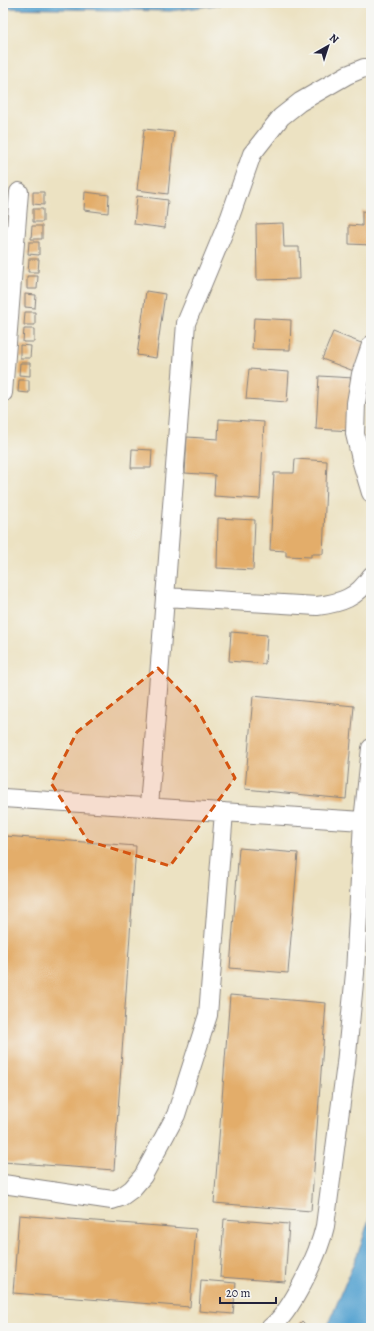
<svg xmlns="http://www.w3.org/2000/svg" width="374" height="1331" viewBox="0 0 374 1331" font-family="Alegreya,serif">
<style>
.water{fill:#5aa5d2;stroke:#3e6486}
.building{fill:#e3ad6b}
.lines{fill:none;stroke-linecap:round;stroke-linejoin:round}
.minor-casing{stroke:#87827e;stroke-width:20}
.minor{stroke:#fff;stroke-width:18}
.marked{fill:#d45411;fill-opacity:0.2;stroke:#d45411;stroke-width:3;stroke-dasharray:8 5;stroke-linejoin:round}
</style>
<rect width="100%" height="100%" fill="#f6f6f2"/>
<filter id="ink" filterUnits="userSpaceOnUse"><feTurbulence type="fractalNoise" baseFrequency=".025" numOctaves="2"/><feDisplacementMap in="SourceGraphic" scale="8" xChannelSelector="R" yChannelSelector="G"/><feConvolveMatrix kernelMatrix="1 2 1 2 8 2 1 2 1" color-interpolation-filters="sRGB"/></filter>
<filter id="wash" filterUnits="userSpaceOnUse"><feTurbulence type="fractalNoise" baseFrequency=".012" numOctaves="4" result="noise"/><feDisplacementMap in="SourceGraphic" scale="16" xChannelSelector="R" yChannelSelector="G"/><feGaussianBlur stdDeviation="0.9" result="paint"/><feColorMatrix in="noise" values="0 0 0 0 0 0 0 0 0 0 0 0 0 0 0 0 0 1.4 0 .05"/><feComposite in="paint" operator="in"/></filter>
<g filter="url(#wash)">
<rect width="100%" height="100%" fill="#ece2c2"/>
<path class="water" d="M3 3H233L170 11 3 8Z
M371 1212V1328H327L361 1245Z"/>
<g id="blocks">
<path class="building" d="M144 129 174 132 168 194 137 190Z
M33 192H44V205L33 204Z
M85 192 109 195 108 213 84 210Z
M137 196 168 200 165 228 134 224Z
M33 209H43V222H33Z
M362 211 371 212V245L349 244V225L362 226Z
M283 223 284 247H299L300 279 257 280 256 224Z
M32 226H42V239H31Z
M29 242H39V255L28 254Z
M29 259H39L38 272H28Z
M27 276H38L37 289H27Z
M146 291 165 294 156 358 137 355Z
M25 294 36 295 35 308 25 307Z
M25 312H35V325H24Z
M254 318 291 320 290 350 252 349Z
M24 329H34V342H23Z
M333 332 369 346 359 373 322 359Z
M20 345 31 346 30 358H20Z
M20 363H30V376L19 375Z
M249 369 289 372 287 402 246 399Z
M319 376 354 378 352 431 316 429Z
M19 380H29V393L18 392Z
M219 419 264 422 260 499 214 496 215 475 185 473 187 437 218 439Z
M132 449 152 450 151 468H131Z
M295 459 327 461 323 554H311V557L286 556V551L270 550 274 473H294Z
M218 518 255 520 253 570 217 568Z
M231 632 267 635 265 664 229 661Z
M253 696 354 706 346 799 245 789Z
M5 836 136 846 114 1170 3 1162V860Z
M239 848 298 853 288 973 230 968Z
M230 995 326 1003 311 1211 214 1203Z
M19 1215 196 1229 190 1307 13 1293Z
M224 1219 289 1224 285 1282 220 1277Z
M201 1280 236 1283 233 1314 199 1311Z
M302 1321 309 1328H296Z"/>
</g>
</g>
<g filter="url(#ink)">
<use href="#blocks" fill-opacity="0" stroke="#87827e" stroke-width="1"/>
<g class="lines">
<defs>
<path id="minor" d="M371 345 361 374 356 403 355 434 362 463 371 493
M3 393 19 192
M165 597 317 606C341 603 357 598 371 576
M3 798 363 821
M149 807 186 323 230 217 252 154 281 117 300 102 347 75 364 68H371
M3 1184 112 1200 121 1197 132 1189 143 1176 176 1115 208 1015 224 812
M270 1328C292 1312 319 1253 325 1226L346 1064 355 973 363 821 371 748"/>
</defs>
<use href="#minor" class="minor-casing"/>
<use href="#minor" class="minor"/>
</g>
</g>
<path class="marked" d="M158 668 196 707 235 778 170 866 88 841 51 783 77 732Z"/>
<rect width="374" height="1331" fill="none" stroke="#f6f6f2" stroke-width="16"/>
<g transform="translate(328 46) rotate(39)" stroke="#f6f6f2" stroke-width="3" paint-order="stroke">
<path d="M0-3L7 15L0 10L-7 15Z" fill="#22223b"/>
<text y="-6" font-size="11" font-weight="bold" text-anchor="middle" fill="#22223b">N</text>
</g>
<path d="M220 1297v6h56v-6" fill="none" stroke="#22223b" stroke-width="2"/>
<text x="226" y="1297" font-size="12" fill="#22223b" stroke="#f6f6f2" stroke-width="3" paint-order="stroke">20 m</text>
</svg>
